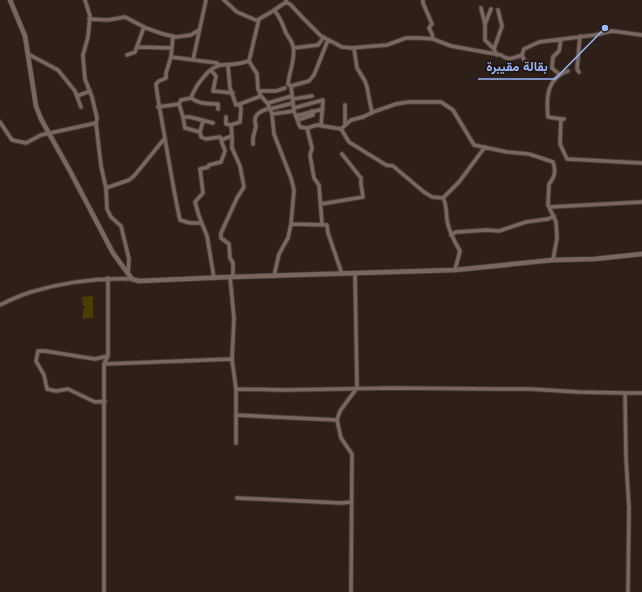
<svg xmlns="http://www.w3.org/2000/svg" width="642" height="592" viewBox="0 0 642 592" font-family="'Nunito Sans',Vazirmatn,sans-serif">
<style>
.green{fill:#4b3d00}
.lines{fill:none;stroke-linecap:round;stroke-linejoin:round}
.minor-casing{stroke:#463935;stroke-width:5.5}
.tertiary-casing{stroke:#463935;stroke-width:6}
.minor{stroke:#79665f;stroke-width:3.5}
.tertiary{stroke:#79665f;stroke-width:4.5}
.leader{fill:none;stroke:#97b6fd;stroke-width:1.5}
.callout-dot{fill:#97b6fd;stroke:#251610;stroke-width:1.5}
.callout-label{font-size:13px;text-anchor:middle;font-weight:bold;fill:#97b6fd;stroke:#251610;stroke-width:4;stroke-linejoin:round;paint-order:stroke}
</style>
<rect width="100%" height="100%" fill="#2f1f19"/>
<path class="green" d="M93 296V318L83 319V308H85V306H83L82 297Z"/>
<g class="lines">
<defs>
<path id="minor" d="M85 0 90 16 88 37 83 55 84 69 85 79 92 97 97 118 96 123 101 166 106 188 107 209 111 217 121 226 129 259 128 274
M224 0 237 12 258 21
M286 0V2L291 5 303 18 321 36 342 47 351 48 387 45 406 38H420L433 39 451 46 501 55C508 61 514 58 522 55L524 60 543 70
M423 0V3L432 24 429 28 432 34 433 39
M286 2 273 11 259 19 249 61 257 74 258 89 261 96 268 104 272 114 274 134 291 178 294 190 291 224
M481 8 485 24
M491 9 485 24V40L494 49 497 55
M274 10C281 18 282 23 286 33 288 37 292 41 293 46 296 57 289 73 288 84L291 86
M89 19 108 20 125 17 146 28 163 34 176 37 191 35 199 30
M173 36 171 57 166 73V78L159 81 156 84C158 102 162 120 165 139 170 167 174 193 180 220L190 223H202
M137 47 172 48
M294 48 318 45 324 37
M354 48 357 68 365 81 367 87 372 113
M494 49 502 26 498 10
M28 54 58 70 75 91 81 107
M127 55 135 52 144 27
M522 55 524 49 539 42 595 35 612 31 642 35
M171 57 217 63 219 65
M193 60 206 0
M228 66 230 88 236 105 240 104
M211 70 216 76 213 91 233 93
M579 72 577 69 580 36
M559 74 552 68 553 57 559 51 561 40
M259 91H276L285 88
M77 96 90 91
M191 98C195 87 208 67 221 65 232 64 237 65 249 61
M293 99 312 96
M268 103 292 96
M179 104 181 100 191 98C201 105 207 103 218 104V109
M345 105V124
M158 107 179 104 183 117H190L213 123
M294 108 323 100 321 126
M270 109 293 103
M272 114 294 111
M296 116 323 109
M183 117 185 128 200 132 203 121
M226 117V124L231 125
M561 119 548 117C546 97 547 78 568 71
M564 119H561L560 144 567 159 642 163
M298 120 313 115 312 111
M0 122 12 140 26 143 41 135 96 123
M307 128 317 125 341 129 351 120 363 117 373 112 396 104 408 102H441L453 110 474 145 507 152 529 154 553 162C556 171 555 177 549 184L548 205 556 222 557 238 553 260
M341 129 349 142 386 165 393 166 424 192 432 197 443 198 459 182 485 147
M200 132 201 137 206 139 220 137 221 140
M232 136V148L240 166 244 187 237 198 221 233V238L229 244 230 258 233 263V277
M253 144V138L256 126C252 115 260 111 270 108
M106 188 129 180 134 176 165 138
M443 198C447 205 446 212 447 220 449 232 454 241 460 251L455 270
M321 204 363 197 361 184V178L342 154
M550 207 642 202
M322 224 319 185 314 178 310 155 312 148 307 128 300 127 294 111 291 86 309 81 314 75 328 40
M451 235 456 232 488 230 499 231 526 222 548 219 554 216
M274 276 279 254 288 238 291 224 327 225 328 233 342 274
M230 277 234 318 232 359 236 389V443
M214 278 207 236 199 216 195 202 203 193 200 169 208 167 209 165 221 162 225 151 221 140 232 136 231 125 240 122 241 109 240 104 261 96
M0 305C10 300 21 295 31 292 64 282 98 278 132 279
M104 364 232 359
M236 389 285 390 392 388 498 389H530L578 392 625 393
M105 401 95 402 68 389 56 391 47 389 44 375 36 361 38 351H45L95 359 108 356
M236 415 337 420
M237 498 341 503 351 502
M104 592V364L108 356V278
M351 592 352 454 341 438 337 420 340 411 357 388 355 273
M628 592 629 508 626 458 625 393H642"/>
<path id="tertiary" d="M10 0 25 36 36 106 41 119 70 171 113 253 132 279 139 281 230 277 455 270 553 260 594 259 642 254"/>
</defs>
<use href="#minor" class="minor-casing"/>
<use href="#tertiary" class="tertiary-casing"/>
<use href="#minor" class="minor"/>
<use href="#tertiary" class="tertiary"/>
</g>
<path class="leader" d="M605 28L555 79H478"/>
<circle class="callout-dot" cx="605" cy="28" r="4"/>
<g class="callout-label">
<text x="517" y="71">بقالة مقيبرة</text>
</g>
</svg>
